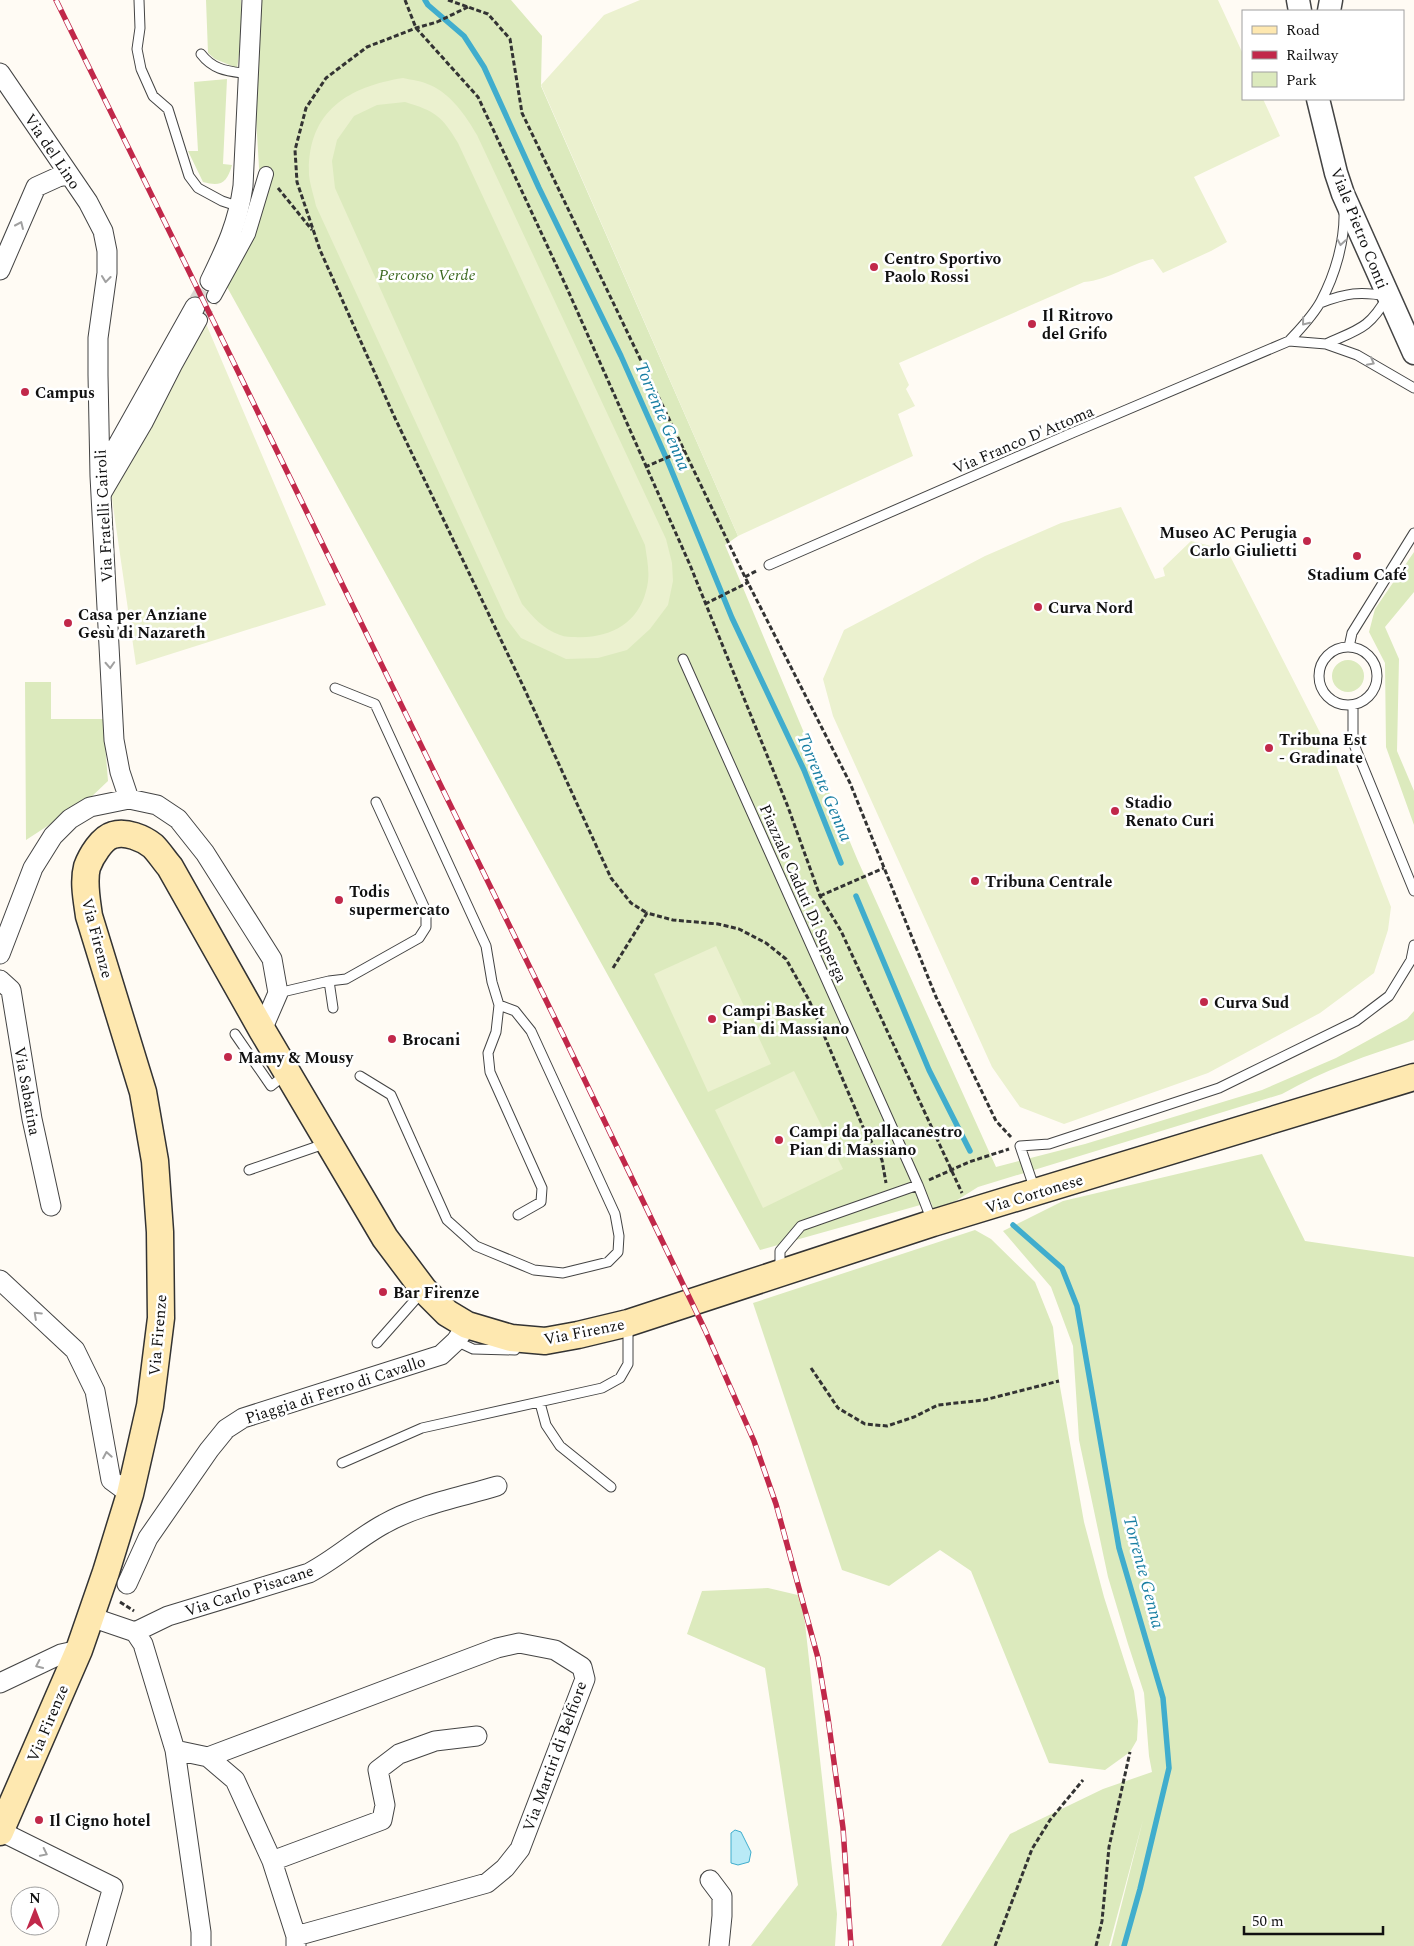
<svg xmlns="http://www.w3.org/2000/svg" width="1414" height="1946" viewBox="0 0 1414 1946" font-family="Spectral,serif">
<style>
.green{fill:#dceabd}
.pitch{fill:#ebf1cf;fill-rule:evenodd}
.water{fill:#b9eaf6;stroke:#40adcd}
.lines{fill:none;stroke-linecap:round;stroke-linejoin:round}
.stream{stroke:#40adcd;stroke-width:5.5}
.pedestrian-tunnel{stroke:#dbd8d2;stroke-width:14;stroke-dasharray:14 7;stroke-linecap:butt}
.minor-tunnel{stroke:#dbd8d2;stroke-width:19;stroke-dasharray:19 9;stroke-linecap:butt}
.service-casing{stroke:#444;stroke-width:11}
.pedestrian-casing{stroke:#444;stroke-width:16}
.minor-casing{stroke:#444;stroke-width:21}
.tertiary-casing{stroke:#444;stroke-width:25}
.secondary-casing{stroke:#333;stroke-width:29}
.path{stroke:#333;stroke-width:3;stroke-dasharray:5 2.5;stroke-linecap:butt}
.service{stroke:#fff;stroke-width:9}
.pedestrian{stroke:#fff;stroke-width:14}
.minor{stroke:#fff;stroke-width:19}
.tertiary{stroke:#fff;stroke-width:22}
.secondary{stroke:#fee8b0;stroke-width:26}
.rail-casing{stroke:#c1284a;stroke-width:5.5}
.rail{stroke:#fff;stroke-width:4;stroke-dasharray:11;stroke-linecap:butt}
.oneway{stroke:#a0a0a0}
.poi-dot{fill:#c1284a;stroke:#fff;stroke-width:2}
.labels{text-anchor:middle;stroke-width:5;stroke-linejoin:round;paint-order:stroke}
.street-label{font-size:16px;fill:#111;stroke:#fff}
.poi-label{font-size:16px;font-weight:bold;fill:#111;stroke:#fff;text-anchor:start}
.park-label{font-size:16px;font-style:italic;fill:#3c6920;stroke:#fff}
.water-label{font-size:18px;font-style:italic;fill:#197fa3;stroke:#fff}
</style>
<rect width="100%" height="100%" fill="#fffbf4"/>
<path class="green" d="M206 0H241L242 35 237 68 215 59 208 53Z
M254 0H511L542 36 541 86 738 536 725 545 858 861 996 1167 1085 1144 1262 1090 1336 1058 1407 1019 1414 1011V1040C1368 1055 1324 1070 1282 1094L978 1187 935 1214 931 1202 760 1250 227 287 261 201 255 101Z
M227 79 223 164 232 165C227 183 221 187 203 182L188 151H198L194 82Z
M1414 552V592L1385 627 1399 659 1397 751 1414 791V825L1386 747 1385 663 1369 632 1375 609Z
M1332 676a16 16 0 1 1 32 0a16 16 0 1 1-32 0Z
M25 682H51V719H103L108 781 89 799 26 840Z
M1262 1154 1305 1241 1414 1257V1946H1111L1143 1820 1109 1946H941L1010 1834 1103 1789 1152 1772 1149 1756 1144 1693 1128 1644 1108 1577 1079 1440 1073 1346 1051 1287 1003 1231 1063 1201Z
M975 1230 991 1239 1035 1282 1053 1327 1059 1381 1084 1522 1104 1597 1134 1691 1138 1721 1137 1740 1130 1752 1105 1770 1049 1763 971 1571 940 1550 889 1586 842 1570 753 1303Z
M768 1588 802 1596 837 1914 835 1946H751L798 1885 765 1668 687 1634 702 1591Z"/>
<path class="pitch" d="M640 0H1218L1243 54V99H1263L1280 136 1194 177 1227 242 1211 251 1163 273 1153 259C1129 264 1109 280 1084 282L899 363 909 385 906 389 915 406 898 414 913 456 738 536 541 85 604 15Z
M403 78C412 80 422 81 430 85 451 94 466 116 477 135L666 539 672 563 673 581 668 605 650 629 627 650 598 658 566 659 521 638 506 618 316 206C314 196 310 185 309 175 307 112 347 87 403 78ZM405 102C435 111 442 116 458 143L645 545C647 560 651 575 646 591 638 624 608 639 575 637 571 637 565 637 560 635 543 629 533 617 522 604L335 188 332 161 337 140 354 116 377 105Z
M201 312 326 605 136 665 111 492Z
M1121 507 1155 579 1165 576 1163 568 1191 541 1227 550 1334 760 1391 907 1388 930 1374 973 1320 1013 1208 1073 1064 1124 1020 1107 992 1067 833 716 823 679 844 630 985 556 1061 523Z
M716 946 771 1064 708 1092 654 974Z
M794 1071 843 1169 763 1208 715 1110Z"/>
<path class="water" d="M735 1830 741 1832 751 1852 749 1862 738 1865 731 1863V1833Z"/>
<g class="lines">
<path class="stream" d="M425 0 428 5 464 36 484 67 539 188 621 356 668 462 732 618 804 770 841 863
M856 896 929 1070 970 1151
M1013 1225 1062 1268 1077 1306 1119 1548 1163 1698 1169 1768 1140 1889 1124 1946"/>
<path class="pedestrian-tunnel" d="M200 320 214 296"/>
<path class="minor-tunnel" d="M195 307 210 281"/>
<defs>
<path id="service" d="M139 0 140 28 137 49 141 69 153 96 168 109 189 176 198 188 222 201 240 207
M201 54C214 71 229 71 249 74
M1320 303C1347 293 1359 291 1388 296 1369 329 1359 329 1326 344
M1289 341C1300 329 1313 316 1321 301 1335 275 1345 241 1344 211
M769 565 1072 433 1289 341 1326 344 1357 355 1414 388
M1349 647 1352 633 1414 533
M1319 676a29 29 0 1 1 58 0a29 29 0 1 1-58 0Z
M683 659 918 1185 932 1221
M335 688 375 704 486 946 492 982 499 1005 496 1032 488 1053 490 1072 542 1188 541 1202 518 1215
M1353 705V742L1414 891
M329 981 346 979 419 938 426 927V911L376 802
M278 993 329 981 333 1008
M235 1034 271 1086 286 1074
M360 1076 391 1095 447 1220 476 1246 534 1270 563 1273 608 1262 618 1252 619 1236 615 1214 531 1031 515 1011 499 1005
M249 1170 327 1143
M1035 1190 1020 1146 1049 1144 1219 1088 1356 1021 1389 996 1411 960 1414 945
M780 1271V1251L801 1226 918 1185
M456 1341 473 1349 515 1350
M377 1343 422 1292
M540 1403 546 1425 560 1446 611 1487
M342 1463 422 1428 602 1388 620 1378 628 1364V1326"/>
<path id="pedestrian" d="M214 296 248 234 266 174
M101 499 145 424 175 365 200 320"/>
<path id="minor" d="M0 73 88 202 103 231 107 251V273L98 338V375L100 476 114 740 120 772 129 799
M0 270 36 187 58 177 68 175
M210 281C226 248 238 223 243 186L252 0
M101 475 195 307
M0 954 33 868 53 836 70 819 90 807 129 799 157 805 178 819 205 853 272 959 278 993 262 1030
M0 980 11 990 32 1119 51 1206
M0 1280 75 1350 95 1391 111 1480 130 1494
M127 1584 148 1538 209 1450 226 1429 243 1418 441 1355 456 1341 467 1325
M91 1617 135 1632
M135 1632 168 1616 309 1573C336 1559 358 1538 384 1524 417 1505 461 1497 497 1486
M135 1632 143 1644 175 1750 201 1932V1946
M0 1683 61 1654 79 1650
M175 1750 208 1757 235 1780 272 1861 296 1936V1946
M208 1757 497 1648 519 1643 555 1650 582 1667 585 1679 520 1849 505 1868 487 1883 296 1936
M0 1831 113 1887 96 1946
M272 1861 382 1820 385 1805 378 1770 399 1754 435 1741 477 1736
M710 1880 722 1896V1916L719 1946"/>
<path id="tertiary" d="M1298 0 1300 11
M1329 11 1331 0
M1318 99 1336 173 1343 194 1414 353"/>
<path id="secondary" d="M0 1832 79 1650 106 1572 130 1494 150 1406 161 1318 160 1232 155 1161 143 1092 89 916C87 901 83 882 87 867 91 856 102 838 113 835 126 831 143 838 153 846 159 852 164 860 170 867L262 1030 385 1238 424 1290 447 1313 467 1325 511 1338 545 1341 578 1335 628 1323 933 1223 1414 1077"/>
</defs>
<use href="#service" class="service-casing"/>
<use href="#pedestrian" class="pedestrian-casing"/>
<use href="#minor" class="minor-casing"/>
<use href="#tertiary" class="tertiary-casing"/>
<use href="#secondary" class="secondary-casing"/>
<path class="path" d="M405 0 416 28 478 97 566 286 690 565 788 807 820 896 841 931 962 1193
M448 0 488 14 510 39 522 113 745 577 850 783 936 997 996 1121 1011 1137
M468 7 437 22 416 28 367 47 326 78 306 108 295 150 297 182 320 250 394 416 524 688 611 878 631 903 647 913
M278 188 312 230
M645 467 685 450
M745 577 758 570
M705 604 749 582
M820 896 884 868
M613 968 647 913 673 920 718 924 739 929 766 943 786 959 809 1000 863 1127 882 1160 886 1183
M929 1180 969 1162 1009 1149
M811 1368 838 1408 865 1424 887 1426 914 1417 938 1405 984 1400 1059 1381
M120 1602 134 1611
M995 1946 1032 1849 1050 1820 1083 1780
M1096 1946 1102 1921 1109 1847 1130 1752"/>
<use href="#service" class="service"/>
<use href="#pedestrian" class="pedestrian"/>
<use href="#minor" class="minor"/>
<use href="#tertiary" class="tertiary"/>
<use href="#secondary" class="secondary"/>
<defs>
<path id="rail" d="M56 0 563 1035 705 1330 754 1441 776 1504 818 1658 828 1718 843 1828 851 1946"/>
</defs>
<use href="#rail" class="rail-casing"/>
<use href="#rail" class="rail"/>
</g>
<defs><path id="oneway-chevron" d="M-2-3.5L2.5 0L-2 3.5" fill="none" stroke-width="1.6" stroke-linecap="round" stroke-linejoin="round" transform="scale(1.25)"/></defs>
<g class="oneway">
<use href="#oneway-chevron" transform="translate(20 225) rotate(-66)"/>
<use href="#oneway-chevron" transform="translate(1341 242) rotate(99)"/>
<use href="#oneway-chevron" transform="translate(106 279) rotate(96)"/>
<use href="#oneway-chevron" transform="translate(1305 322) rotate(129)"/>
<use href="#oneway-chevron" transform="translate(1371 362) rotate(28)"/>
<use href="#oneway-chevron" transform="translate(110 665) rotate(87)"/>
<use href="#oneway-chevron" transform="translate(37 1315) rotate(-137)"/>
<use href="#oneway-chevron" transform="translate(107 1455) rotate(-100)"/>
<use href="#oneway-chevron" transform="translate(39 1665) rotate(155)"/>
<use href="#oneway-chevron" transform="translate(44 1853) rotate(26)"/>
</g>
<g class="poi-dot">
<circle cx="874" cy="267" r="5"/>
<circle cx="1032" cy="324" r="5"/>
<circle cx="25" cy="392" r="5"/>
<circle cx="1307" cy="541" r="5"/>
<circle cx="1357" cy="556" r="5"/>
<circle cx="1038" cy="607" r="5"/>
<circle cx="68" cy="623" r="5"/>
<circle cx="1269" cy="748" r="5"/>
<circle cx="1115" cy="811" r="5"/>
<circle cx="975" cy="881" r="5"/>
<circle cx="339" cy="900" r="5"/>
<circle cx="1204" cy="1002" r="5"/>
<circle cx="712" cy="1019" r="5"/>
<circle cx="392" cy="1039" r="5"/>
<circle cx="228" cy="1057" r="5"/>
<circle cx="779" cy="1140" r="5"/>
<circle cx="383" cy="1292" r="5"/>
<circle cx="39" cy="1820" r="5"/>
</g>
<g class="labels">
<g class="street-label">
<text transform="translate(53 151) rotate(56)" y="6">Via del Lino</text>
<text transform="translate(1360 228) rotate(68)" y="6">Viale Pietro Conti</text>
<text transform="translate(1023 439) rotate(-23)" y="6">Via Franco D'Attoma</text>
<text transform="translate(103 516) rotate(-93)" y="6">Via Fratelli Cairoli</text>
<text transform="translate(804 893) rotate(66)" y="6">Piazzale Caduti Di Superga</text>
<text transform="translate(98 938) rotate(75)" y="6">Via Firenze</text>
<text transform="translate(28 1091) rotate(80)" y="6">Via Sabatina</text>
<text transform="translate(1034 1193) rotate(-17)" y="6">Via Cortonese</text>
<text transform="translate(584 1331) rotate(-11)" y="6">Via Firenze</text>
<text transform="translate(157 1335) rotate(-85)" y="6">Via Firenze</text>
<text transform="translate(335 1389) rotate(-18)" y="6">Piaggia di Ferro di Cavallo</text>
<text transform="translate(249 1590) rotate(-18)" y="6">Via Carlo Pisacane</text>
<text transform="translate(47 1723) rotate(-67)" y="6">Via Firenze</text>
<text transform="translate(554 1756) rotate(-70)" y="6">Via Martiri di Belfiore</text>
</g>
<g class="poi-label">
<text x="884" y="264">Centro Sportivo<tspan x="884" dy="18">Paolo Rossi</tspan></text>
<text x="1042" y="321">Il Ritrovo<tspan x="1042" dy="18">del Grifo</tspan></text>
<text x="35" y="398">Campus</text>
<text x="1297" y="538" text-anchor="end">Museo AC Perugia<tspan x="1297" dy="18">Carlo Giulietti</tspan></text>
<text x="1357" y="580" text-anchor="middle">Stadium Café</text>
<text x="1048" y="613">Curva Nord</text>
<text x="78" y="620">Casa per Anziane<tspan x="78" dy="18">Gesù di Nazareth</tspan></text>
<text x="1279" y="745">Tribuna Est<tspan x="1279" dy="18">- Gradinate</tspan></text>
<text x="1125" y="808">Stadio<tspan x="1125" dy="18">Renato Curi</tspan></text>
<text x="985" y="887">Tribuna Centrale</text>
<text x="349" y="897">Todis<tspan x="349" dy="18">supermercato</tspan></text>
<text x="1214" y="1008">Curva Sud</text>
<text x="722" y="1016">Campi Basket<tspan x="722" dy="18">Pian di Massiano</tspan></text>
<text x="402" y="1045">Brocani</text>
<text x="238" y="1063">Mamy &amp; Mousy</text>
<text x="789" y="1137">Campi da pallacanestro<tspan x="789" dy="18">Pian di Massiano</tspan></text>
<text x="393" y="1298">Bar Firenze</text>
<text x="49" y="1826">Il Cigno hotel</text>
</g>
<g class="park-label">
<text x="427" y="280">Percorso Verde</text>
</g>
<g class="water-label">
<text transform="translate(663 416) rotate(67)" y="6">Torrente Genna</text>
<text transform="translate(825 787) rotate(67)" y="6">Torrente Genna</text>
<text transform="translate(1144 1572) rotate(75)" y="6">Torrente Genna</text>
</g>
</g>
<rect x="1242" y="10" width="162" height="90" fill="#ffffff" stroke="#a0a0a0"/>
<rect x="1252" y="26" width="25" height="8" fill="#fee8b0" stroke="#a0a0a0"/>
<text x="1286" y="35" font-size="15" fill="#111111">Road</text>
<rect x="1252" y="51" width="25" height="8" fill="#c1284a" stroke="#a0a0a0"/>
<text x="1286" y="60" font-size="15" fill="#111111">Railway</text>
<rect x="1252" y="72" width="25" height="15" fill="#dceabd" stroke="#a0a0a0"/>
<text x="1286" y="85" font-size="15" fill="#111111">Park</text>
<g transform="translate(35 1911)"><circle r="24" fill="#ffffff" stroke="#a0a0a0"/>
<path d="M0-4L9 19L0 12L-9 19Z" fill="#c1284a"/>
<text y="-8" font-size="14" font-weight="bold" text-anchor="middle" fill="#111111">N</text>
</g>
<path d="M1244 1926v8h139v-8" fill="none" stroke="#111111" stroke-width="2.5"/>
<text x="1252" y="1926" font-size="15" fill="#111111" stroke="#ffffff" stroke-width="4" paint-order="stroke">50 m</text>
</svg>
